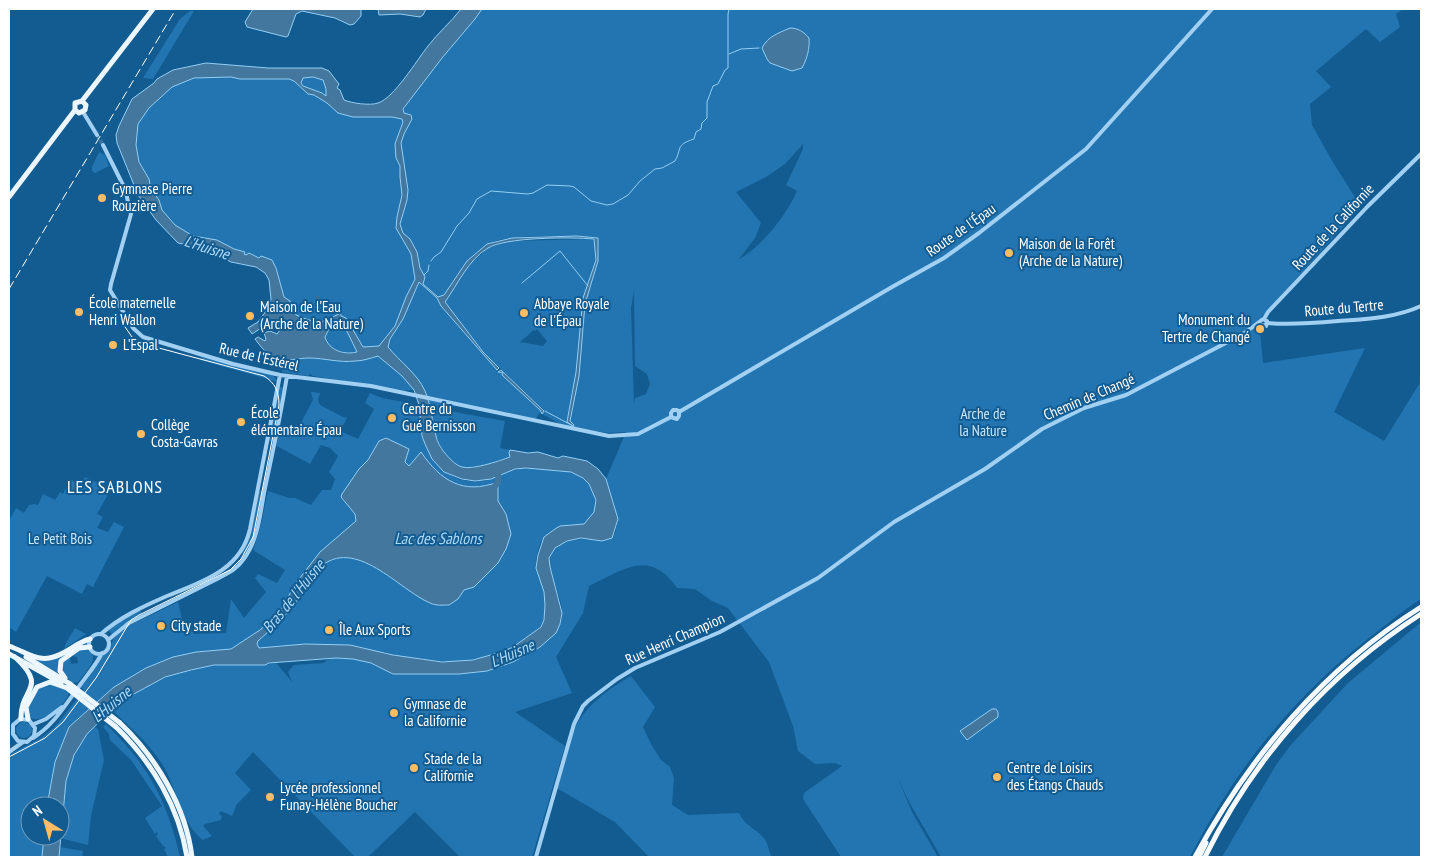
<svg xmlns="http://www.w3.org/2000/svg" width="1430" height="866" viewBox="0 0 1430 866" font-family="'PT Sans Narrow',sans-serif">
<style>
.green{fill:#2275b0;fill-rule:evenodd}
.water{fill:#43779e;stroke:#93cef5;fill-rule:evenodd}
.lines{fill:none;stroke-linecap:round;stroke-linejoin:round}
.stream{stroke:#93cef5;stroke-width:1}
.river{stroke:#43779e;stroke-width:6}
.tertiary-tunnel{stroke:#3674a2;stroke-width:4;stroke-dasharray:4 2;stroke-linecap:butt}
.tertiary{stroke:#a1d0f2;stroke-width:4}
.primary{stroke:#ecf6ff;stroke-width:5}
.trunk{stroke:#f6faff;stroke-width:5}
.tram{stroke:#fff;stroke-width:1}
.rail{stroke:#fff;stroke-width:1;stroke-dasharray:9 4;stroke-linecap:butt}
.primary-bridge{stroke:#ecf6ff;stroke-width:5}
.poi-dot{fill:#ffbc62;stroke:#135c92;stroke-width:2}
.labels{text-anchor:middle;stroke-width:4;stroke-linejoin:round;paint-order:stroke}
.poi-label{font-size:15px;fill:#fff;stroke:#135c92;text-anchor:start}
.street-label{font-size:15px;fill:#fff;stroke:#135c92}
.park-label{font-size:15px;fill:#c8e7fc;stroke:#135c92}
.water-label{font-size:16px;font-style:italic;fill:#addaf9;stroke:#135c92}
.quarter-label{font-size:18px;letter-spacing:1px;fill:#fff;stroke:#135c92}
</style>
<rect width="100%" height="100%" fill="#135c92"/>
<path class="green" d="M471 9H1403L1396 14 1400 27 1380 42 1366 29 1316 71 1331 87 1310 104 1312 125 1331 159 1361 207 1259 320 1263 363 1365 348 1334 412 1384 441 1421 381V599C1406 608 1392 620 1378 631 1313 680 1256 743 1214 814 1205 828 1198 843 1190 857H941L909 802 897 776 912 812 938 857H841L803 799 804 793 842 766 835 763 815 764 798 751 793 726 769 662 728 608 712 601 695 589 677 588C649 548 624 570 589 586L583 613 556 657 572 693 515 712 565 746 532 857H460L415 812 368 857H355L253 752 235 773 251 790 237 804 232 816 221 811 219 814 222 816 221 820 205 824 203 826 212 836 203 840C181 823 178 793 165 769 152 746 132 729 113 711L121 701 165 677 214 665H265L276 663 292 682 288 672 294 665 324 663 327 660 336 658 359 659 371 663 393 674 487 671 556 633C559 627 562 621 562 614 564 593 535 560 560 545 574 537 587 539 602 541L615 533 618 519 606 479 626 432 609 433 574 428V425L570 421 573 408 567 422 573 426 572 428 562 425 542 414 544 410 483 352 445 302 468 266 488 248 508 241 593 239C570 235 505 233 486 245 467 257 456 277 444 295L441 296V306L499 372 501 371 503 373 502 375 541 411 535 420 445 401 443 410 505 421 500 448 510 450 509 453 510 457 480 466 469 467H460L451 460 442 449 437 439 419 391 384 354 363 351 344 321 335 320 325 327 292 321 275 282 259 266 177 238 158 219 126 132 173 76 319 72 346 108 391 105ZM803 144V149L786 185 797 191C787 214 761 248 739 259L755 238 761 223 736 192 766 177 785 164ZM634 291 635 366 647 374 650 384 646 394 635 398 634 404 631 308ZM537 329 547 341 543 346 520 342 534 330 535 331Z
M190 11H194L153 79 143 78 180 19Z
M99 152 105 155 109 166 95 173 92 171V167Z
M340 321 344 324 358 353C346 354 316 348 328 330 331 325 335 323 340 321Z
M378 356 403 376 414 390 402 391 313 376 310 374 308 376 282 372 284 360 310 358 355 361Z
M201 357 273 375 278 382 200 360Z
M279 386 284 388 274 442 268 441Z
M311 392 320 393 318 400 320 405 343 417 347 418 340 431 358 439 374 409 365 403 370 393 382 398 419 405C420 415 420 425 422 435 429 463 452 485 482 481 495 479 506 471 518 469 532 467 545 469 559 471 567 472 577 472 584 478 596 489 603 515 584 524 573 529 565 523 552 532 548 535 544 537 541 542 538 549 535 561 536 568 536 571 538 573 539 575 544 589 547 605 544 620 541 629 533 632 526 638 494 660 460 665 422 659 409 657 397 657 385 652L231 649 196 652 162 661 114 687 69 727 47 806H30V836H44L42 857H9V758L12 757 10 754 41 738 51 730 58 723 84 690 80 687 102 655 108 651 114 638 128 626 178 602 182 619 184 620 194 634 226 633 231 599 244 618 266 592 255 578 258 574 277 583 285 570 253 550 259 532 268 491 289 498H295L311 505 322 490H331L335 479 329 472 338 456 330 448 321 445 310 464 275 445 279 427 290 433 292 430 296 432 313 400Z
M85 477 111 489 97 514 103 517 97 528 108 532 114 522 124 527 93 587 87 584 82 594 47 576 16 632 9 627V521L16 508 24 513 29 505 34 504 38 505 43 494 55 500 60 492 63 494 70 479 81 485Z
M261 490 263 492 253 539 245 554 243 555 242 552 250 535 259 492Z
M140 610 142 616 113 635 108 630 113 625Z
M1421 622V857H1222L1276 765 1290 746 1348 683Z
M75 628 86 634 64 649 66 643Z
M85 641 87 642V645C73 644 53 660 61 675L35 660C56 662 68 652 85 641Z
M81 649C106 651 86 672 78 682L72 683 62 670V661L70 657 71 664 78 663 77 657 73 656 75 652Z
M631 676 655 707 643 727 651 744 661 760 670 767 674 778 672 805 688 815 739 813C745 826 755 828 763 837 768 843 769 850 771 857H649L615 822 555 787C559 773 565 745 571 734 586 706 603 692 631 676Z
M49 683 69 691C69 705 41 726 29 717 26 699 34 691 49 683Z
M16 730a8 8 0 1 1 16 0a8 8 0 1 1-16 0Z
M106 724C148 765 167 800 180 857H168L164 849 166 848 164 846H163L156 836 158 834 157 832 155 834 145 818 162 806 131 760 110 740 109 734 103 727Z
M94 727 98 729 104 760 91 816 88 845 60 838C63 799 64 756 94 727Z
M60 847 83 851 82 857H59Z"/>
<path class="water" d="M253 9H361V16L354 24 350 25 335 18 302 11 296 14 288 36 286 37 247 27 245 22Z
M378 9H426L423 15 420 17 400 14 379 15Z
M461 9H482L475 19 442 58 403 109 404 113 411 115 412 119 404 134 401 143 408 190 407 200 400 224 403 233 410 239 417 252 420 268 425 277 423 284 438 297 444 295 467 261 487 244 512 238 577 236 598 238V261L585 304 579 376 570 421 574 425 573 428V426L567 422 576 372 583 298 596 260 594 239C571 237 506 237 488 248 468 260 458 284 445 302L483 352 499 368 497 370 441 306 437 298 419 282 403 319 390 339 388 347C400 362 417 373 425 391 431 405 432 421 436 436 437 442 441 448 444 452 449 458 455 465 462 467 473 470 499 461 510 457L509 453 510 450 528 453 538 452 558 458 563 456 587 461 598 469 606 479 618 519 612 538 602 541 581 538 567 541 555 548 549 558 550 567 562 613 560 624 556 633 540 647 513 662 487 671 459 674H393L371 663 353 659 336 658 269 663 265 665H214L191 670 165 677 121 701 87 734 74 755 66 781 59 857H42L44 836H60V806H47L55 762 69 727 114 687 146 668 173 657 196 652 231 649 260 630 277 615 283 606 296 583 320 552 356 521 355 514 341 497 342 494 359 469 368 460 379 441 386 438 409 449 405 462 409 466 421 452C441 481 463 495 498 482V501L506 514 511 534 506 549 498 563 474 587 464 590 458 599 449 605C443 605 436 606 430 603 399 590 355 535 319 568 307 579 303 593 293 606 283 619 270 630 258 641L257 644 259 648 305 644 350 645 393 655 442 662 473 660 501 652 513 647 541 627 544 620 545 605 544 592 536 568 538 555 544 537 555 529 560 526 584 524 594 512 596 500 589 484 583 478 571 472 526 468 515 469 491 479 475 481 462 479 444 472 432 459 425 444 422 436 419 405 414 390 402 376 378 356C371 358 363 361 355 361 340 363 324 358 309 358 299 358 287 362 278 359 268 356 261 347 255 339L258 337 265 341 266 339 264 333 270 331 277 334 280 330 279 326 272 321 252 334 248 328 258 322 266 311 271 299 269 280 265 273 256 267 231 262 204 248 178 243 156 220 138 195 117 143 116 135 119 126 132 99 154 83 157 79 173 70 206 63 268 68H322L329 71 339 84 337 88 340 90 344 100C351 103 370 106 378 103 394 98 417 60 428 46 438 33 451 22 461 9ZM231 77 240 79H289L294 81 308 94 314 95 327 103 338 113 353 117H392L402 119 403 122 395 144 396 158 400 166V177L402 195 397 217 396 228 411 254 415 279 406 297 395 326 379 346 363 347 346 318 341 316 340 310H338L339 314C333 316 329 320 324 321 316 324 304 318 296 315L290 301 284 297 276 268 272 260 261 256 259 258 249 253 246 255 244 254 245 252 234 249 217 240 193 236 175 225 162 210 159 200 151 189 149 179 139 162 136 145 138 124 149 108 172 87 194 78ZM313 77 323 80 326 89V96L322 93 303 86 301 83 303 78ZM338 321 343 323 357 352C345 355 329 351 325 337L329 329Z
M790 28C798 28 804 32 809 38 810 48 807 59 802 68L792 71 770 63 767 59 762 48C768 36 779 33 790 28Z
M501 370 544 411 542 414 540 410 502 375 503 373 498 372Z
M992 709H996L998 712V717L967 740 960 731Z"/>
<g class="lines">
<path class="stream" d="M729 54 741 49 759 48
M431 261 434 257 441 252 457 226 469 213 477 199 491 191 528 194 533 193 547 185 570 186 574 187 591 201 607 205 613 204 628 195 640 181 655 169 662 168 675 161C682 149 675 145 694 139L696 132 701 129 702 123 707 118V102L713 86 718 84 725 70 728 68V14L729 9
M424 275 428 271 429 265
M522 283 560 251 588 286
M545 411 573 426"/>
<path class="river" d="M493 489 498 482V469"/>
<path class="tertiary-tunnel" d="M97 135 103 145"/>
<path class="tertiary" d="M83 112 97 135
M103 145 125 189 131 214 111 284 110 290 133 328 143 337 233 364 280 375 371 386 609 436 638 434 671 417
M1264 319 1268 312 1368 206 1421 154
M1268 323C1291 325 1315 323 1338 321 1366 319 1395 318 1421 306
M1254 326 1263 319 1267 321 1266 326 1261 325
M679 412 892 287 944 258 979 233 1086 149 1212 9
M671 417V413L673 410H677L679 412
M671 417 677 419 679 416V412
M101 634C120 617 144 606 167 596 202 582 241 570 250 529L280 375
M89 644a10 10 0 1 1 20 0a10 10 0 1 1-20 0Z
M108 640 129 623 219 578C228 573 237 569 243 560 259 539 260 512 265 488 273 451 281 413 287 376
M20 719 13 725V734L18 741 27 742 34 736 35 728 29 720 21 719
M34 724 46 719 62 707
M33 738C54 725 65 705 80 685 88 674 96 665 102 653
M9 752 23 742
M536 857 574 724 583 706 588 701 617 679 635 668 720 632 818 578 894 522 985 469 1042 429 1084 408 1126 395 1243 334 1254 326 1261 325"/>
<path class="primary" d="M82 101 153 9
M75 110 79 113 85 110 86 105 82 101
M75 110V103L82 101
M9 197 75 110
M9 646C31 654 41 666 65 652 74 647 81 641 90 639
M9 654 61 683
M15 657C49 689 20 687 21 719
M26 657 70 684
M65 678 60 671 61 661 79 648 90 647
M28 719 26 707 37 687 50 682 67 688
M120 723C156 757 186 807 192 857
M116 727C152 762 179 807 187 857"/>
<path class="trunk" d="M1195 857C1249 757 1324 668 1421 607
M1199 857 1206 843
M1205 857C1254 757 1328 674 1421 614"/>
<path class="tram" d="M9 757 45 738 63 722 96 678 131 620 139 615 230 570 241 559 253 537 279 405C279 391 275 383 264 376L140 343 132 337 123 324"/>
<path class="rail" d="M9 289 176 9"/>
<path class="primary-bridge" d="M70 684 120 723
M67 688 116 727"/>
</g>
<g class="poi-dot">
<circle cx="102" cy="198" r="5"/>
<circle cx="1009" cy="253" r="5"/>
<circle cx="79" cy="312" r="5"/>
<circle cx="524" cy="313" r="5"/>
<circle cx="250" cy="316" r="5"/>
<circle cx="1260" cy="329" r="5"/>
<circle cx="113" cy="345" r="5"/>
<circle cx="392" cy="418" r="5"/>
<circle cx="241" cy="422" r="5"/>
<circle cx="141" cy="434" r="5"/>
<circle cx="161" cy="626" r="5"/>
<circle cx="329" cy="630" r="5"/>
<circle cx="394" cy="713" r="5"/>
<circle cx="414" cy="768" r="5"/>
<circle cx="997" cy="777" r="5"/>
<circle cx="270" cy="797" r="5"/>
</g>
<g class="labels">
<g class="poi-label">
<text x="112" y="194">Gymnase Pierre<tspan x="112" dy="17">Rouzière</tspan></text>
<text x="1019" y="249">Maison de la Forêt<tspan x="1019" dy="17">(Arche de la Nature)</tspan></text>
<text x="89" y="308">École maternelle<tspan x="89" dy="17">Henri Wallon</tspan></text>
<text x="534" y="309">Abbaye Royale<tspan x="534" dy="17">de l'Épau</tspan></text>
<text x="260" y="312">Maison de l’Eau<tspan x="260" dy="17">(Arche de la Nature)</tspan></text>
<text x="1250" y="325" text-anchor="end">Monument du<tspan x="1250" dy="17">Tertre de Changé</tspan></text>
<text x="123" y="350">L'Espal</text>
<text x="402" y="414">Centre du<tspan x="402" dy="17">Gué Bernisson</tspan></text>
<text x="251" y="418">École<tspan x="251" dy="17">élémentaire Épau</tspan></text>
<text x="151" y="430">Collège<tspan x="151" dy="17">Costa-Gavras</tspan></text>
<text x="171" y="631">City stade</text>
<text x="339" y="635">Île Aux Sports</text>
<text x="404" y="709">Gymnase de<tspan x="404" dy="17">la Californie</tspan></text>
<text x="424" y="764">Stade de la<tspan x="424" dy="17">Californie</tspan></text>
<text x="1007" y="773">Centre de Loisirs<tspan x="1007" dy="17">des Étangs Chauds</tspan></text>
<text x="280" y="793">Lycée professionnel<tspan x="280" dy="17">Funay-Hélène Boucher</tspan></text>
</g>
<g class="street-label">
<text transform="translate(1333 227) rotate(-47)" y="5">Route de la Californie</text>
<text transform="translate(961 230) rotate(-35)" y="5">Route de l'Épau</text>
<text transform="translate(1344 308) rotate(-5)" y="5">Route du Tertre</text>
<text transform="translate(259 357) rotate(13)" y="5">Rue de l'Estérel</text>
<text transform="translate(1089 397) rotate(-23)" y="5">Chemin de Changé</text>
<text transform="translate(675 639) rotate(-24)" y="5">Rue Henri Champion</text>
</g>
<g class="park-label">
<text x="983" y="419">Arche de<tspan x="983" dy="17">la Nature</tspan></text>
<text x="60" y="544">Le Petit Bois</text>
</g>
<g class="water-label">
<text transform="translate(207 247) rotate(18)" y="6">L'Huisne</text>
<text x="438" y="544">Lac des Sablons</text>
<text transform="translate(293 596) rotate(-51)" y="6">Bras de l'Huisne</text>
<text transform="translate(512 653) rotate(-24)" y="6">L'Huisne</text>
<text transform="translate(111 704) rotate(-40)" y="6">L'Huisne</text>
</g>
<g class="quarter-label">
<text x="115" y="493">LES SABLONS</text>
</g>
</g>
<rect width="1430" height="866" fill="none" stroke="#ffffff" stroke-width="20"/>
<g transform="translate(45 821) rotate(323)"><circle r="24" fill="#135c92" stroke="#719dbe"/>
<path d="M0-4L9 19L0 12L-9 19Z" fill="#ffbc62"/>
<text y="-8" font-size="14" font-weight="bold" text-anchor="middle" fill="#ffffff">N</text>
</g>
</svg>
